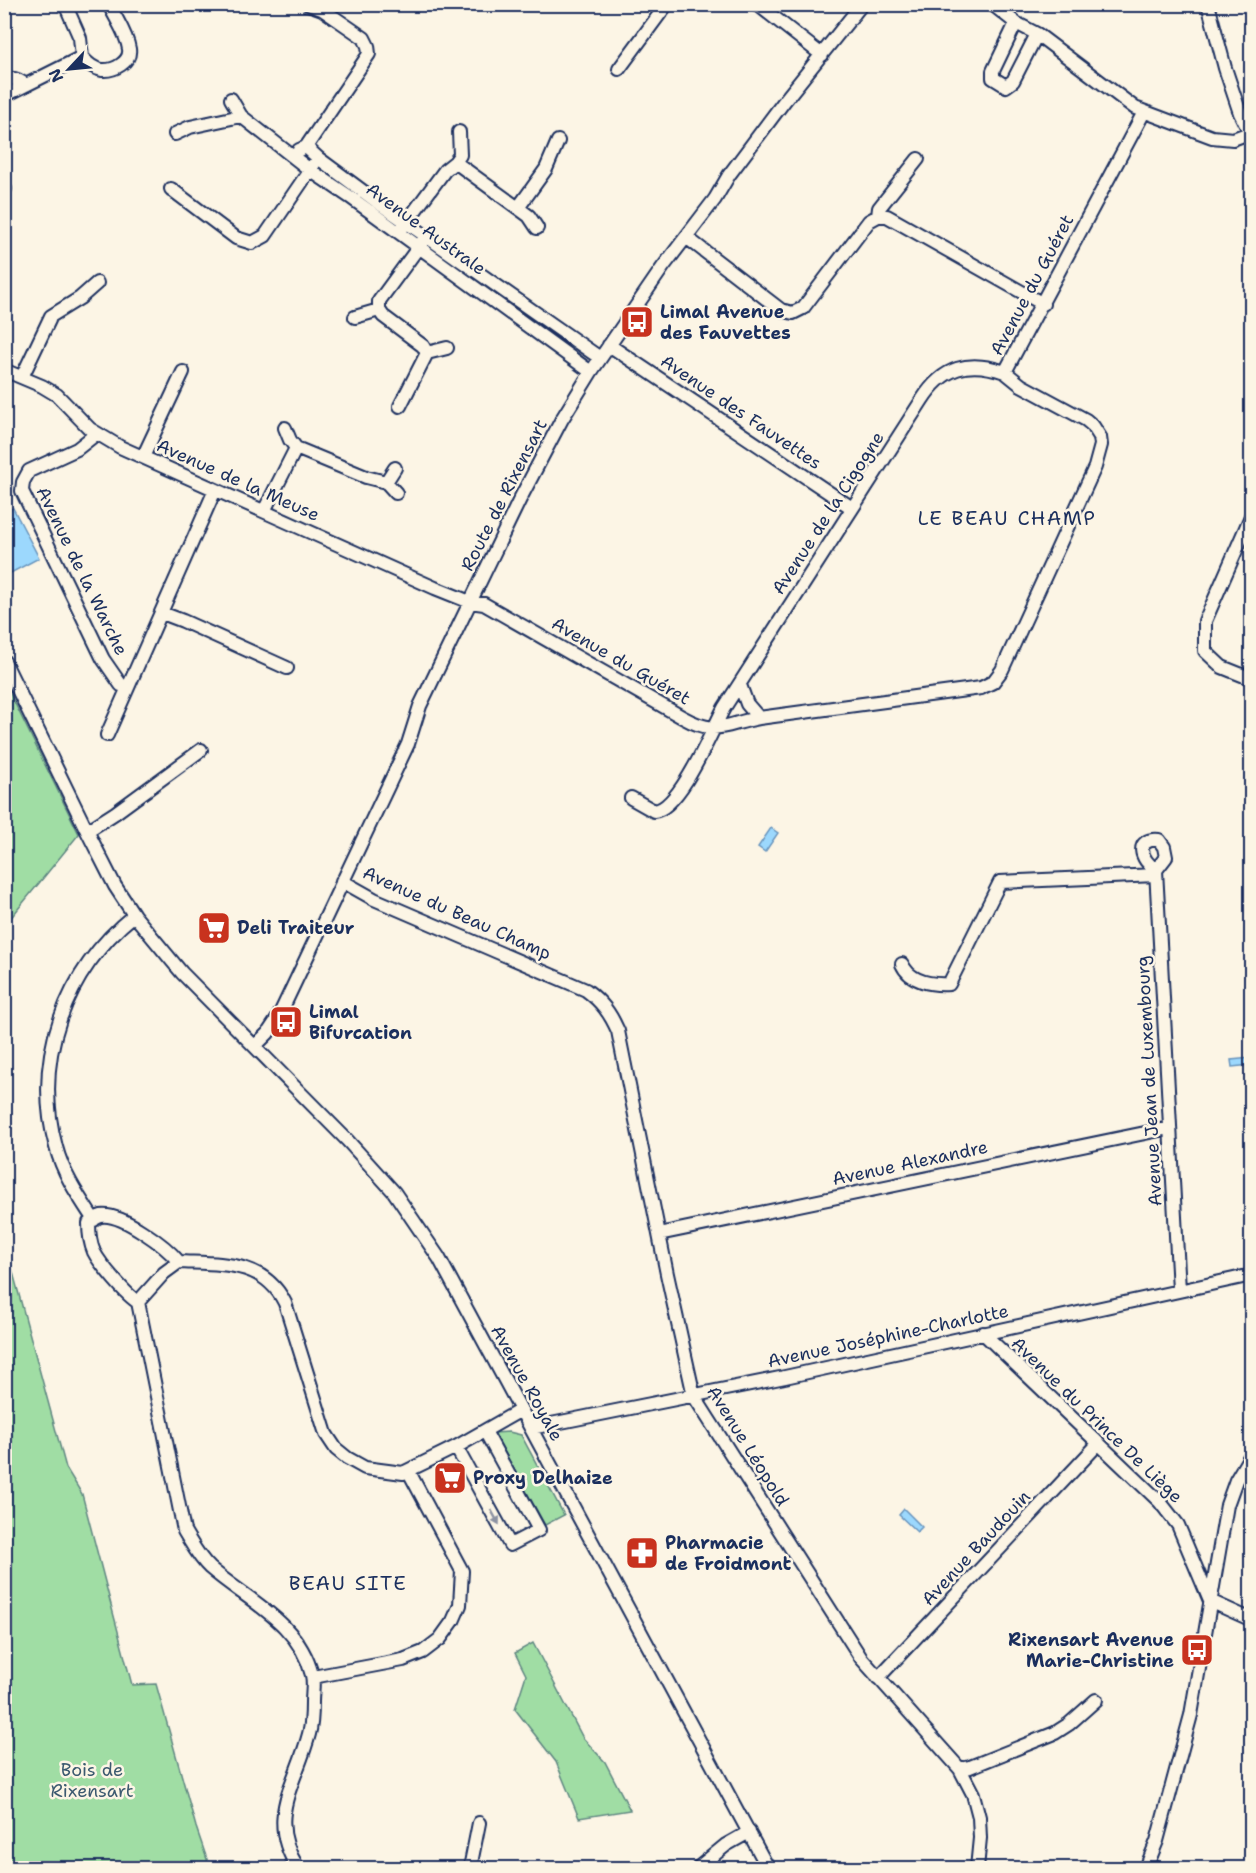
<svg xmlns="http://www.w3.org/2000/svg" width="1256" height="1873" viewBox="0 0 1256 1873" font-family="'Shantell Sans',sans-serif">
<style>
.green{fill:#a0dda4;stroke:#5e8681;stroke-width:1.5}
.water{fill:#9cd8fd;stroke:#6894bd;stroke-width:1.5}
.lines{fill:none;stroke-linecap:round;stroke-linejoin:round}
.minor-casing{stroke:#1b2f5e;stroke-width:16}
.minor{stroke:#fcf5e5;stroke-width:12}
.oneway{fill:#8c92a2}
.labels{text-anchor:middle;stroke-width:5;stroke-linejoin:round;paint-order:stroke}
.street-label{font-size:18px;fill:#1b2f5e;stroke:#fcf5e5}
.poi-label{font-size:18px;font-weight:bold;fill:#1b2f5e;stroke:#fcf5e5;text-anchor:start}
.park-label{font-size:18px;fill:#3c5a70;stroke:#fcf5e5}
.neighbourhood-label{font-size:20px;letter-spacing:1.5px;fill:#1b2f5e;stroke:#fcf5e5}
</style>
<rect width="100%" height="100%" fill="#fcf5e5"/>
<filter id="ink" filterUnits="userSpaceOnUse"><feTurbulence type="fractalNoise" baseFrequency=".0167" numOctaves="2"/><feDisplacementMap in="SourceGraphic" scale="12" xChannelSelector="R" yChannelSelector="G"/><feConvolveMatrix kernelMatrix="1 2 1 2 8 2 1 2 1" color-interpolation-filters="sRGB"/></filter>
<g filter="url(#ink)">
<path class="green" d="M4 681 79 834 5 925H4Z
M5 1243 66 1468 82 1494 132 1685 156 1684 196 1827 210 1868H5Z
M509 1432 521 1435 564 1515 545 1525 494 1433Z
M533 1643 583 1738 605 1762 630 1810 579 1818 556 1762 515 1709 526 1675 515 1653Z"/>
<path class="water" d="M13 508 39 558 5 576V512Z
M771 828 778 833 765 852 758 847Z
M1251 1058V1065L1232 1067 1231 1060Z
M904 1509 922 1527 917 1532 899 1515Z"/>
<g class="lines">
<defs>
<path id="minor" d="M65 4 80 38 82 57C87 63 94 69 102 70 114 71 131 62 129 49 127 34 115 18 109 4
M757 4 822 55
M992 4 1016 23 1037 34 1135 108 1212 137 1233 139 1249 133
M1208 4 1225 68 1240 113 1252 137
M1016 23 993 71V78L1006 86 1013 81 1037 34
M619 69 667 4
M4 81C14 76 18 80 26 85
M4 96 82 57
M231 99 241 116
M175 134 190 127 241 116 310 170 350 197 591 372
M306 147 318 158 376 201 600 358
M299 150 306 147 369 54 368 46 364 38 322 9 308 4
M455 162 460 155 459 132
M171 189 236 238 252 243 265 236 314 164
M4 190 5 189
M518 208 529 216 537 228
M878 216 879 208 918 159
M403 227 445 170 455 162 518 208 546 169 558 141
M686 237 781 310 793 313 803 308 869 221 878 216H887L1043 304
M379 310 383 316 423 346 427 353 400 406
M355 317 379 310V301L423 241
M609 345 852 508
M427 353 447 348
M4 370 42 386 57 395 90 429 120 447 435 588 470 602 484 604 682 717C718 737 724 724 759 718L981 688 993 682 1002 670 1095 467 1101 445 1100 437 1093 426 1086 420 1021 385 1005 372 1144 112
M22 377 51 316 80 298 97 283
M285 428 290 440 296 448
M96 434 77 449 29 471 23 482 22 491 103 659 121 685 127 686
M143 457 183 372
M386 482 395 468
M264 511 296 448 366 477 386 482 396 493
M1252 514 1205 621V651L1222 667 1252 679
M162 613 183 621 287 668
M4 661 87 831 115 886 134 915 182 973 347 1140 394 1192 439 1258 768 1868
M740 685 747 704 759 718
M107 735 215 490
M631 798 654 811C680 809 712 730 724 708L922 400C943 367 968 359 1005 372
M87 831 115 813 201 750
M1156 870 1166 857 1164 847 1159 840C1134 838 1140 860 1156 870L1179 1290
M342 881 374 899 586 990C602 1002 610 1013 618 1031L667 1274 694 1396 861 1658 960 1769 973 1794 979 1817 980 1838 977 1868
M902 964C910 982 932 985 949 984L1000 882 1156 875
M255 1046 268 1033 278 1018 408 744 420 706 520 499 562 419 591 372 663 267 715 199 729 175 786 99 862 4
M94 1220C79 1197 63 1174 56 1147 32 1059 65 971 134 915
M659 1234 1169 1128
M179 1262C220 1264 264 1260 285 1303L326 1434 336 1449 347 1458 365 1468 403 1473 456 1447 521 1410
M138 1302 184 1531C192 1544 199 1558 210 1568 248 1601 299 1622 312 1675 314 1683 312 1694 312 1702 312 1713 312 1724 309 1734 296 1784 265 1817 298 1868
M138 1302C127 1296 100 1264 94 1252 90 1243 89 1233 89 1223 93 1220 97 1217 101 1216 122 1213 166 1246 179 1262
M138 1302 164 1273 179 1262
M983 1333 1160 1502 1178 1525 1210 1601
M531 1428 785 1377 1252 1275
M456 1447 510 1545 539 1530 485 1431
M1210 1601 1252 1620
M313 1677 403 1660 423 1652 440 1639 453 1621 460 1605 462 1571 409 1472
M878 1678 1099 1443
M960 1769 970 1767 1055 1733 1069 1724 1096 1700
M470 1868 479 1823
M698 1868 726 1845 749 1832
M1146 1868 1157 1841 1191 1715 1227 1505 1236 1480 1252 1453"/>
</defs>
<use href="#minor" class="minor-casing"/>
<use href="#minor" class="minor"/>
</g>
<defs><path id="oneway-solid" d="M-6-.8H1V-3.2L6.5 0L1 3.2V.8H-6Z" transform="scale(1.5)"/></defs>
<use class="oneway" href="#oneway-solid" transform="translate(495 1517) rotate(61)"/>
</g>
<defs>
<symbol id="bus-square" viewBox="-11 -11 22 22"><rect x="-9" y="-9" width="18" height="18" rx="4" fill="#c8321e" stroke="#fcf5e5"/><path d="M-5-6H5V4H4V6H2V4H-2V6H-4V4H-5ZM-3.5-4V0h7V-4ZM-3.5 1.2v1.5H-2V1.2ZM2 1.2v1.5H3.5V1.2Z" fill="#fff"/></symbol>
<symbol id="supermarket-square" viewBox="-11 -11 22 22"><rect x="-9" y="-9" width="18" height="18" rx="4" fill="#c8321e" stroke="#fcf5e5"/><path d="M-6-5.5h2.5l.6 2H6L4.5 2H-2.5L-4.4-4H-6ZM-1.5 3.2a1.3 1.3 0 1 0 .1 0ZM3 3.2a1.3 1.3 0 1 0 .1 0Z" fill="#fff"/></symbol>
<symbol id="pharmacy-square" viewBox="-11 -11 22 22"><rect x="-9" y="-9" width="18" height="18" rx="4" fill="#c8321e" stroke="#fcf5e5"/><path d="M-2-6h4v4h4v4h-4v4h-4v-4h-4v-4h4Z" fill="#fff"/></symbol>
</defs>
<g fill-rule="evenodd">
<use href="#bus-square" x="618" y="303" width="38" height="38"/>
<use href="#supermarket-square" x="195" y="909" width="38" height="38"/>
<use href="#bus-square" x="267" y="1003" width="38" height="38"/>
<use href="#supermarket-square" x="431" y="1459" width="38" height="38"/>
<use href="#pharmacy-square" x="623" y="1534" width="38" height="38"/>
<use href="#bus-square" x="1178" y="1631" width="38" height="38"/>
</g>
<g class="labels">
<g class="street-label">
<text transform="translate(426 229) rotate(36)" y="6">Avenue Australe</text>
<text transform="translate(1032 285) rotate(-62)" y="6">Avenue du Guéret</text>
<text transform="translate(741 412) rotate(34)" y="6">Avenue des Fauvettes</text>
<text transform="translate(238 480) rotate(24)" y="6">Avenue de la Meuse</text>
<text transform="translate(504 495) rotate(-63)" y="6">Route de Rixensart</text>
<text transform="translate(828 513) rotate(-57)" y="6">Avenue de la Cigogne</text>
<text transform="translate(82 571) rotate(64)" y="6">Avenue de la Warche</text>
<text transform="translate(621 661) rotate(30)" y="6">Avenue du Guéret</text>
<text transform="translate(457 913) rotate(24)" y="6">Avenue du Beau Champ</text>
<text transform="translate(1149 1081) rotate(-93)" y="6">Avenue Jean de Luxembourg</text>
<text transform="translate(910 1163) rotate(-12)" y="6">Avenue Alexandre</text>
<text transform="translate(888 1336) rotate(-12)" y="6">Avenue Joséphine-Charlotte</text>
<text transform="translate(527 1383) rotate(61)" y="6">Avenue Royale</text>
<text transform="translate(1097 1420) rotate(44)" y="6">Avenue du Prince De Liège</text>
<text transform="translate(748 1446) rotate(58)" y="6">Avenue Léopold</text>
<text transform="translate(976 1548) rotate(-47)" y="6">Avenue Baudouin</text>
</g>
<g class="poi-label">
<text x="660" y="318">Limal Avenue<tspan x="660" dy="21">des Fauvettes</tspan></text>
<text x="237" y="934">Deli Traiteur</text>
<text x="309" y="1018">Limal<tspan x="309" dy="21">Bifurcation</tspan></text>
<text x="473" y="1484">Proxy Delhaize</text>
<text x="665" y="1549">Pharmacie<tspan x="665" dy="21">de Froidmont</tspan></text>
<text x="1174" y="1646" text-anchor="end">Rixensart Avenue<tspan x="1174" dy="21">Marie-Christine</tspan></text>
</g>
<g class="park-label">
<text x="92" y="1776">Bois de<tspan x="92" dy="21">Rixensart</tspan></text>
</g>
<g class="neighbourhood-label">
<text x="1007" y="525">LE BEAU CHAMP</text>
<text x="348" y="1590">BEAU SITE</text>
</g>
</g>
<rect width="1256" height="1873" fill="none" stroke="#fcf5e5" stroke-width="24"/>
<rect x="12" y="12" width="1232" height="1849" fill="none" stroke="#1b2f5e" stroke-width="2" filter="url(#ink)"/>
<g transform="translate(69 69) rotate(244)" stroke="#fcf5e5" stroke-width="4.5" paint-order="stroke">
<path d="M0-4.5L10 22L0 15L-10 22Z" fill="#1b2f5e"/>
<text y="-9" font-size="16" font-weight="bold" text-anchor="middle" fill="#1b2f5e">N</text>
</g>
</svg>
